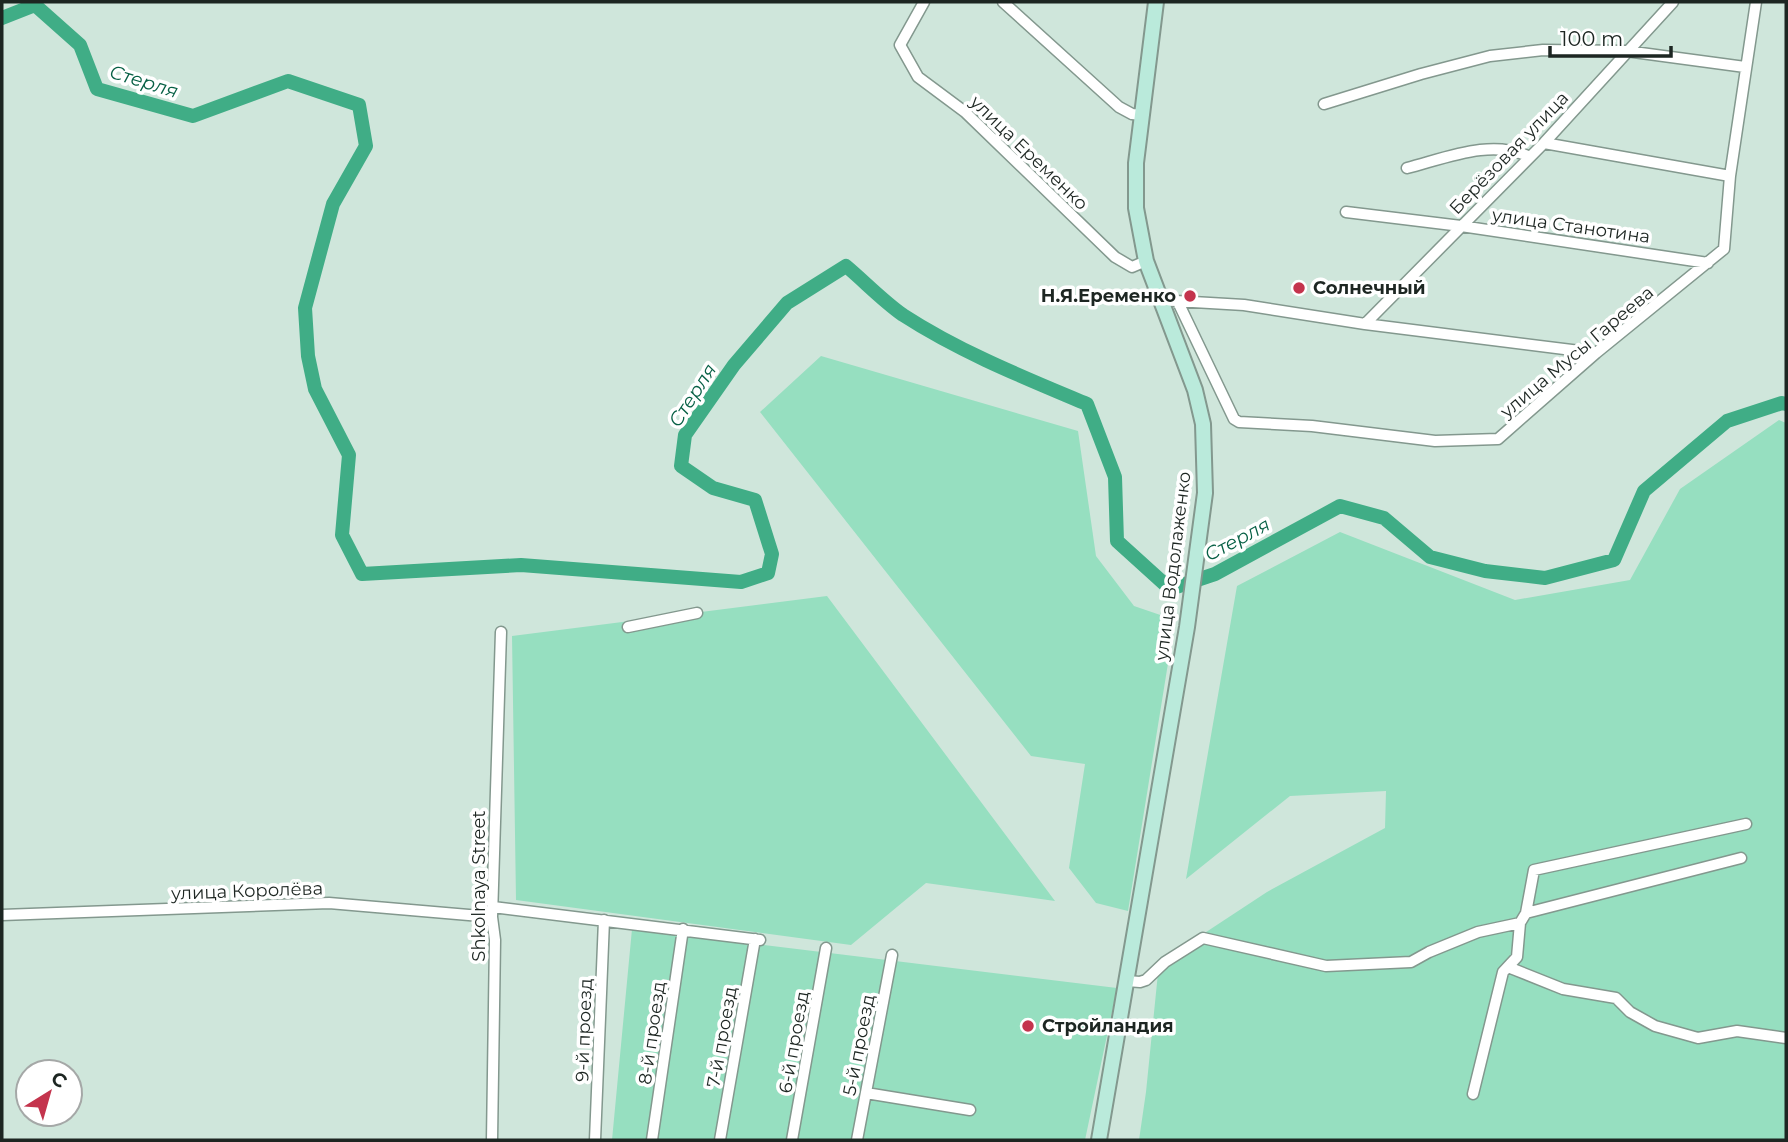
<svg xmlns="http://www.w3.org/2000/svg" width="1788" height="1142" viewBox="0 0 1788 1142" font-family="Montserrat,sans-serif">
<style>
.green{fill:#96dfc0}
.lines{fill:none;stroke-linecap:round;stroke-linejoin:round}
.river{stroke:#40ad86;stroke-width:14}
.minor-casing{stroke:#83988e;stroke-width:13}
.secondary-casing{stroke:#83988e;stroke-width:18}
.minor{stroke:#fff;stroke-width:10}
.secondary{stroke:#baeadb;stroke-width:14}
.poi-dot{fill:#c4344d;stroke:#fff;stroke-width:2.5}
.labels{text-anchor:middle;stroke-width:7;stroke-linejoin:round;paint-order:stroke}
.street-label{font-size:18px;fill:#1d2622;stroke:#fff}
.poi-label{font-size:18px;font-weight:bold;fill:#1d2622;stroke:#fff;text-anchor:start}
.water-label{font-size:19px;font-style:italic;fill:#076045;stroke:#fff}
</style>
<rect width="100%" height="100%" fill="#cfe6db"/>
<path class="green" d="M821 356 1078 431 1096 556 1134 606 1175 620 1128 911 1096 903 1069 868 1085 764 1031 756 760 412Z
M1779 420 1786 423V1140H1139L1146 1092 1159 963 1267 892 1385 828 1386 791 1290 796 1186 879 1237 586 1340 532 1515 600 1630 580 1680 489Z
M827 596 1055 901 926 883 851 945 516 900 512 636Z
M632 929 1117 988 1085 1140H612Z"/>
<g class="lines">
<path class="river" d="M2 18 35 5 80 45 97 89 193 116 288 81 359 105 366 146 333 204 305 308 308 356 315 389 349 455 342 535 362 574 521 565 741 582 768 573 772 554 755 500 713 488 681 466 685 435 734 365 787 303 846 266C865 282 883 301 903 315 960 352 1025 378 1087 404L1115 477 1117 541 1170 589 1215 574 1340 506 1384 518 1430 557 1485 571 1545 578 1614 560 1644 491 1727 421 1782 403 1786 404"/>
<defs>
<path id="minor" d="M924 2 900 45 918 77 965 112 1115 257 1132 267 1146 261
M1003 2 1119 107 1132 114 1142 115
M1324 104 1421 74 1490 56 1543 50 1626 51 1745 67
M1544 143 1730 176
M1407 168C1446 158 1492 138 1530 157
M1346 212 1461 226 1708 263
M1159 300 1244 305 1365 324 1596 353
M1178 302 1234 419 1239 422 1312 426 1435 441 1498 439 1596 353 1724 249 1730 176 1756 2
M1365 324 1544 143 1673 2
M628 627 697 613
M493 907 760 940
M1526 913 1534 870 1746 824
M2 915 329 903 492 917
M1508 967 1563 989 1616 998 1630 1012 1655 1026 1698 1038 1737 1031 1786 1038
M1127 981 1140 982 1146 980 1165 962 1203 938 1326 966 1411 962 1429 952 1478 932 1520 923
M866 1093 970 1110
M1473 1094 1503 972 1517 957 1520 923 1526 913 1741 858
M492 1140 495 940 492 917 501 632
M595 1140 604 920
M652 1140 683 929
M720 1140 755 939
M792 1140 826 948
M857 1140 892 955"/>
<path id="secondary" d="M1099 1140 1187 627 1205 493 1203 424 1195 390 1146 261 1136 208V163L1156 2"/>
</defs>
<use href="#minor" class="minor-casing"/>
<use href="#secondary" class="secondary-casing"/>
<use href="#minor" class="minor"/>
<use href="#secondary" class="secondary"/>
</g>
<g class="poi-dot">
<circle cx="1299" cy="288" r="7"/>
<circle cx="1190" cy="296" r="7"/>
<circle cx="1028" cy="1026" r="7"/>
</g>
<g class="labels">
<g class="street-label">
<text transform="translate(1029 153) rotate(44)" y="6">улица Еременко</text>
<text transform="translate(1509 153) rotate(-46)" y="6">Берёзовая улица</text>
<text transform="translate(1571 226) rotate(8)" y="6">улица Станотина</text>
<text transform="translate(1577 352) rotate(-40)" y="6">улица Мусы Гареева</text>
<text transform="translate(1173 566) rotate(-83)" y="6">улица Водолаженко</text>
<text transform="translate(479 886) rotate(-90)" y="6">Shkolnaya Street</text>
<text transform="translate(247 891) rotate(-2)" y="6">улица Королёва</text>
<text transform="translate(584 1030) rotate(-88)" y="6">9-й проезд</text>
<text transform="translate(652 1033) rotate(-82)" y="6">8-й проезд</text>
<text transform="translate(722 1037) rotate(-80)" y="6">7-й проезд</text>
<text transform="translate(794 1042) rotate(-80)" y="6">6-й проезд</text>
<text transform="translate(859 1045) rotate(-79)" y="6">5-й проезд</text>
</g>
<g class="poi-label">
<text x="1313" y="294">Солнечный</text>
<text x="1176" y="302" text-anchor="end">Н.Я.Еременко</text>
<text x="1042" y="1032">Стройландия</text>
</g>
<g class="water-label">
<text transform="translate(144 81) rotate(17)" y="7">Стерля</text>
<text transform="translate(692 395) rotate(-57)" y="7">Стерля</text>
<text transform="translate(1237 539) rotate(-28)" y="7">Стерля</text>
</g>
</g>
<rect width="1788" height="1142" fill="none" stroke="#1d2622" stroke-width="7"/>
<g transform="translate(49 1093) rotate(37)"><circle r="33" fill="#ffffff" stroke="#a5a8a7" stroke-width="2"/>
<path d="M0-5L12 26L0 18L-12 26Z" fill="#c4344d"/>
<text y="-10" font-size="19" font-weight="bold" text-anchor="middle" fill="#1d2622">С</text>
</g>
<path d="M1550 46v10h121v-10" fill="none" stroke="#1d2622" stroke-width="3.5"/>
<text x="1560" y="46" font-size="21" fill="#1d2622" stroke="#ffffff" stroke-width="5" paint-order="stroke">100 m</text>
</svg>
